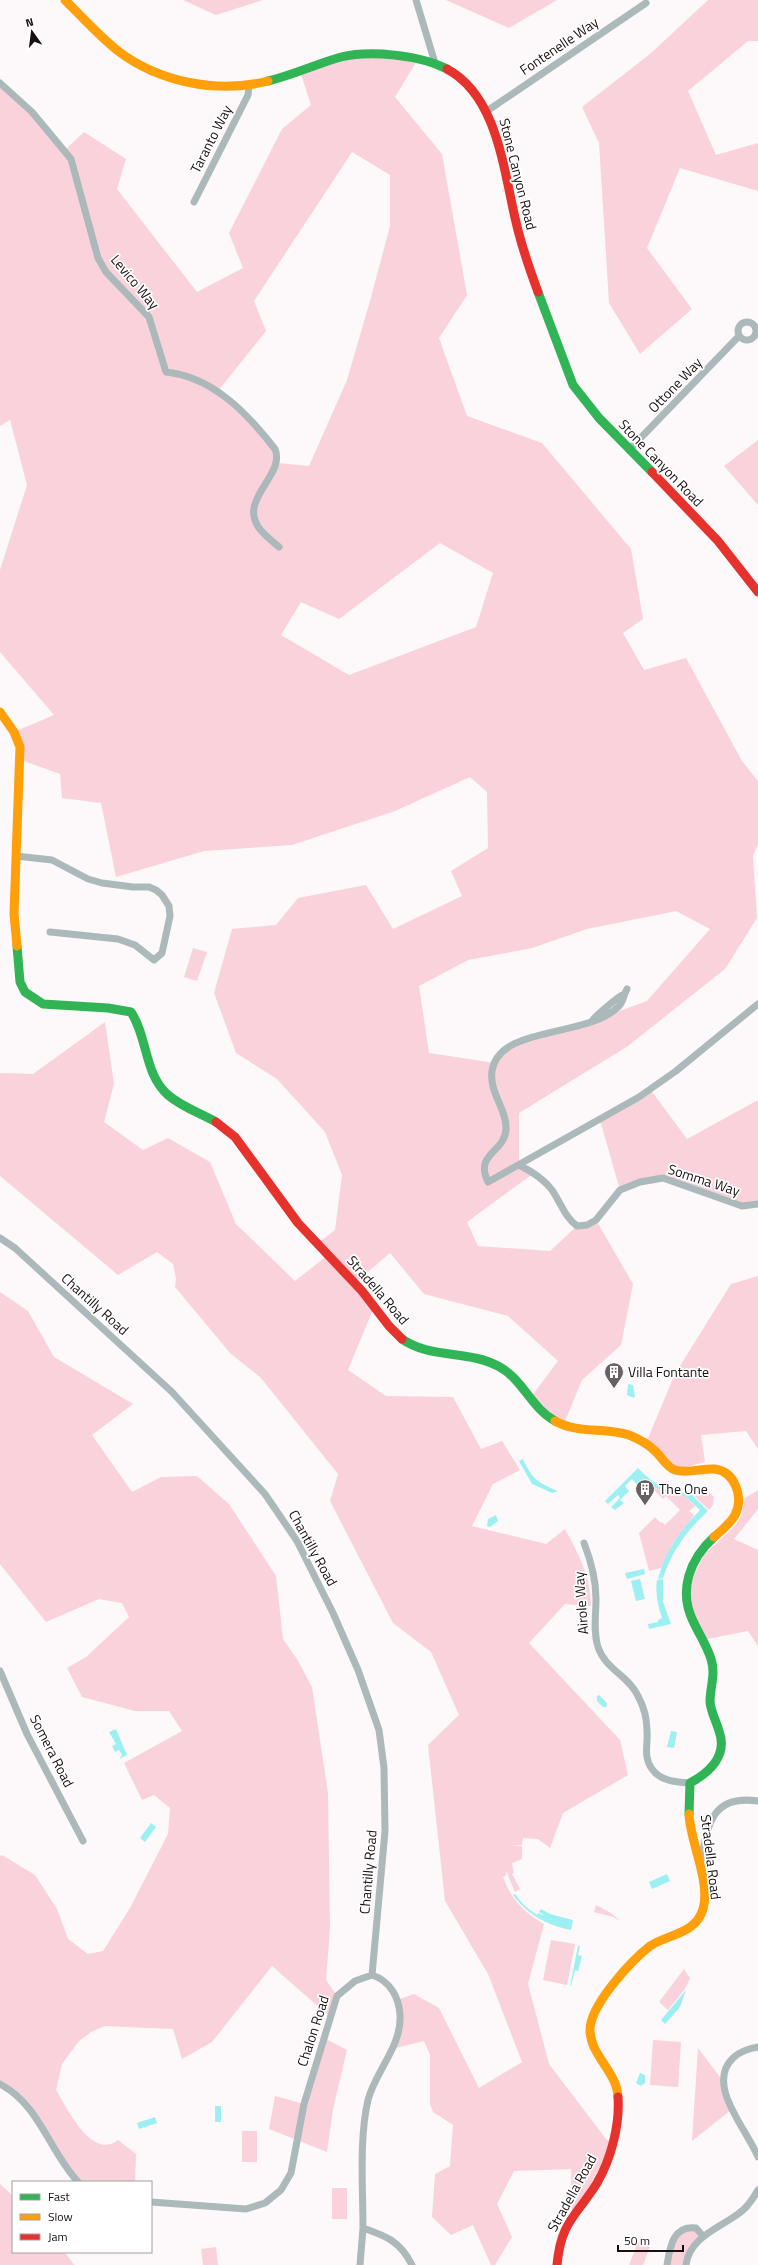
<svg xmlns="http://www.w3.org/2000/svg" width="758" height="2265" viewBox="0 0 758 2265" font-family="'Titillium Web',sans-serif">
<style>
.green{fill:#fad2db;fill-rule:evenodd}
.water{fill:#9cf0f1}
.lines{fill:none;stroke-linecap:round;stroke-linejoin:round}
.street{stroke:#abb9ba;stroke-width:7}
.fast{stroke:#30b455;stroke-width:9}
.slow{stroke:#ff9f0a;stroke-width:9}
.jam{stroke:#e5322d;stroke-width:9}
.labels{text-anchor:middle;stroke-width:3.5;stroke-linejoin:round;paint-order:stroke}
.street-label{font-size:14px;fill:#190e10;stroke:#fff}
.poi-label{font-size:14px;fill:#190e10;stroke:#fff;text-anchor:start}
</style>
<rect width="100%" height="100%" fill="#fdf8f9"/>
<path class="green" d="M183 0H263L216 15Z
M446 0H557L509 28Z
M708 0H758V41H748L688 91 716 155 758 143V191L680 168 647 248 692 309 640 354 609 303 599 143 582 107 650 54Z
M342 57 418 59 395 97 442 154 467 295 439 338 467 416 542 443 631 549 643 619 623 633 644 670 686 658 742 761 758 781V844L753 856 757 918 725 969 628 1046 519 1113V1165L534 1173 467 1222 478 1246 550 1251 577 1226 596 1220 633 1284 621 1345 582 1380 563 1426 531 1397 558 1361 508 1316 424 1294 390 1253 355 1283 374 1307 348 1370 386 1396 453 1397 481 1449 502 1441 520 1470 493 1484 472 1526 546 1544 565 1529C578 1553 591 1577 591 1606L565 1604 529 1643 620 1740 628 1775 563 1813 550 1848 538 1839 523 1838 522 1845H508L522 1846V1859L512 1863 514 1873 512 1874 520 1889 515 1892 506 1871V1875L503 1877C511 1899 523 1912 544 1924L528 1984 549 2064 606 2139 613 2143 572 2218 571 2169 514 2171 497 2204 512 2237 495 2265H491L473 2225 451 2235 432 2217 435 2174 450 2166 453 2125 433 2112 430 2104V2055L424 2041 392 2049 399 2024 397 2000 414 1994 439 2008 479 2088 522 2062 488 1974 445 1901 428 1745 459 1715 431 1652 393 1623 330 1501 338 1474 261 1378 230 1353 175 1287 176 1279 173 1264 157 1252 118 1275 0 1176V1073L33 1074 105 1022 114 1084 104 1122 143 1150 168 1138 210 1162 236 1224 295 1281 328 1255 318 1243 335 1230 342 1175 325 1132 277 1079 236 1053 214 993 232 929 276 925 298 898 366 885 393 929 462 896 451 871 488 848 487 792 470 777 395 811 292 845 204 851 116 877 101 803 62 798 60 774 21 760 14 732 54 715 0 652V570L27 485 10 420 0 426V83L65 150 84 132 126 159 117 189 197 292 243 268 229 233 282 129 311 105 300 71ZM352 152 390 175V226L370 301 347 380 309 466 277 463 270 443 218 391 266 331 254 301ZM440 543 493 573 476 627 349 675 281 635 301 602 339 619ZM676 911 710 929 647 1001 592 1021 507 1046 495 1063 429 1053 419 986 468 960 532 948 587 929Z
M758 440V505L724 466Z
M193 948 207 952 197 981 184 977Z
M650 1089 687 1139 758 1100V1204L742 1206 663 1178 620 1190 600 1120Z
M758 1276V1449L746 1431 701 1435 705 1462 675 1470 646 1443 675 1374 731 1284Z
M0 1292 28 1311 54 1357 133 1404 92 1435 132 1492 161 1477 197 1476 229 1504 276 1576 283 1639 297 1659 312 1687 328 1793 330 1929 326 1980 337 1996 330 2017 272 1966 212 2042 182 2059 173 2029 105 2026 91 2032 79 2041 62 2064 56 2090C67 2108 92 2161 118 2140L136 2154 135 2182H78L40 2121 0 2084V1856L2 1855 35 1875 57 1909 68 1939 88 1954 103 1951 130 1908 168 1834 170 1808 154 1795 142 1800 124 1763 182 1731 169 1711H135L82 1697 67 1668 86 1657 129 1617 122 1603 99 1599 46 1622 0 1564Z
M656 1488 672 1495 685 1496 695 1506 689 1511 694 1515 673 1543 661 1568 649 1571 639 1533 655 1517 661 1523 662 1522 665 1525 680 1510 666 1496 663 1499 654 1490Z
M758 1490V1509L734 1539 758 1550V1646L748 1631 702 1640 693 1622 697 1619 690 1605 689 1595 693 1578 704 1555 735 1526 742 1515 745 1498Z
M702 1491 709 1492 714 1497 713 1505 709 1510 692 1494Z
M596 1905 611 1913 620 1921 613 1917 594 1912Z
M551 1940 575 1944 567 1985 543 1980Z
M684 1969 690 1978 685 1989 668 2010 659 2002Z
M324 2038 347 2050 333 2109 327 2152 269 2129 275 2096 304 2104Z
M653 2040 681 2042 678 2087 650 2085Z
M698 2048 723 2081 731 2110 692 2141Z
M242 2131H257V2162H242Z
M0 2184 13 2196V2252H65L74 2265H0Z
M332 2188H347V2219H332Z
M688 2227 703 2236 686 2265H667L670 2248Z
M638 2242 650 2247 643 2265H629Z
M216 2247 218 2265H203L201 2249Z"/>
<path class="water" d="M628 1384 633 1385 635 1396 634 1398 627 1395Z
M523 1459C533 1480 537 1482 558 1491L552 1493 532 1484 519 1461Z
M638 1468C654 1484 667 1493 690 1493L708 1511C687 1530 672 1551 663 1578L658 1579C665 1552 680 1530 700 1510L685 1496 672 1495 656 1488 653 1490 647 1484 641 1489 632 1479 625 1486 629 1491 620 1500 624 1503 615 1510 611 1507 620 1498 618 1495 608 1504 605 1501Z
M496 1515 498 1521 490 1527 487 1526 488 1519Z
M644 1569 645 1574 627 1579 625 1573Z
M640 1579 645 1599 636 1601 631 1581Z
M663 1579V1602L671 1624 649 1629 648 1624 658 1622V1620L662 1618C658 1606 655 1594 657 1580Z
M599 1695 607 1703 606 1707H603L597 1701V1696Z
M116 1729 127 1755 119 1759 122 1755 119 1750 115 1752 112 1746 116 1744 109 1732Z
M671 1731 677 1732 674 1748 667 1747Z
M151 1823 156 1827 145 1842 140 1838Z
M667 1874 670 1881 652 1889 649 1882Z
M515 1894C523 1906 535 1915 548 1921L537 1915 538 1913 545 1916 539 1912 541 1909 550 1914 573 1920 571 1930C547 1925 528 1915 513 1895Z
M578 1946H580L578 1955 582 1956 578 1971 575 1970 571 1986H570Z
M686 1990 680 2007 665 2024 661 2020Z
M640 2073 645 2075V2083L641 2086 636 2083Z
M215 2106H221V2122H215Z
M155 2117 157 2123 139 2129 137 2123Z"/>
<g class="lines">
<path class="street" d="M416 0 435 63
M0 83 32 112 71 159 98 258 106 272 149 317 166 372C213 377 247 413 275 449 286 475 238 499 259 528 264 535 272 541 279 547
M487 111 646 3
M194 202 248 95 249 86
M738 331a9 9 0 1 1 18 0a9 9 0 1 1-18 0Z
M629 450 739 336
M16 856 52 860 88 879 102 883 133 887H149L156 890 162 895 169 906 170 916 162 953 154 960 135 945 118 939 50 932
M627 989C623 995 624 1002 618 1007 587 1038 499 1025 492 1071 489 1093 507 1109 506 1129 505 1153 474 1153 488 1182L639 1097 676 1071 758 1004
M592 1021C595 1016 619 996 624 994
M519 1165C531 1171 544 1179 552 1190 561 1203 564 1216 577 1226L587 1225 596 1220 620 1190 640 1182 663 1178 742 1206 758 1204
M0 1238 15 1248 172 1392 265 1494 297 1541 333 1613 358 1670 379 1730 384 1768 385 1831 372 1975
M584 1543C591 1561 596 1580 596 1599 596 1615 593 1632 598 1647 605 1669 629 1676 638 1696 644 1707 647 1719 647 1731 648 1744 643 1757 652 1769 660 1781 676 1782 690 1783
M0 1671 27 1734 83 1841
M700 1865C708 1828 709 1794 758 1801
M758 2047C750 2048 739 2052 733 2058 705 2085 747 2129 758 2157
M0 2084C40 2105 49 2151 78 2182
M151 2202 246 2209 265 2203 281 2190 291 2173 304 2104 337 1996 355 1981 372 1975C390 1981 399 1997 400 2015 402 2046 375 2072 368 2100 359 2138 363 2189 363 2228 386 2236 400 2241 412 2265
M360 2265 363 2228
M667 2265C670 2247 673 2225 696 2228L703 2236
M686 2265C689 2238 719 2228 738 2214 747 2208 753 2199 758 2190"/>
<path class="fast" d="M268 81C293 75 316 64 341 57 370 50 420 55 447 69
M538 292 573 385 599 418 652 472
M17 946 20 982 25 992 43 1004 108 1008 131 1012C148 1038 144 1074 168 1095 182 1107 200 1113 216 1122
M402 1339C430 1359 468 1350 498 1366 523 1379 531 1408 555 1421
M689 1814 690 1783C710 1772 728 1755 719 1731 716 1721 711 1712 710 1702 710 1687 716 1674 711 1659 707 1646 699 1634 693 1621 678 1590 690 1559 714 1537"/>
<path class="slow" d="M65 0C82 17 99 36 118 51 159 82 217 94 268 81
M0 712 14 732 20 747 14 914 17 946
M555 1421C578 1434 605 1427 629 1435 639 1439 648 1444 655 1451 662 1457 666 1467 675 1470 688 1474 701 1468 715 1469 735 1472 744 1497 735 1515 730 1524 722 1530 714 1537
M618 2097C617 2072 591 2056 590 2031 589 2006 631 1961 650 1946 668 1934 696 1934 703 1909 711 1882 690 1842 689 1814"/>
<path class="jam" d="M447 69C501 98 504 180 519 234 524 253 531 273 538 292
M652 472 718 541 758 592
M216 1122 235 1137 298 1223 362 1291 389 1326 402 1339
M557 2265C561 2221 576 2217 597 2183 611 2159 620 2125 618 2097"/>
</g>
<defs>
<symbol id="building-pin" viewBox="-11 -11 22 30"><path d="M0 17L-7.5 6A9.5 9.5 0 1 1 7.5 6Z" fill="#696062" stroke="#fff"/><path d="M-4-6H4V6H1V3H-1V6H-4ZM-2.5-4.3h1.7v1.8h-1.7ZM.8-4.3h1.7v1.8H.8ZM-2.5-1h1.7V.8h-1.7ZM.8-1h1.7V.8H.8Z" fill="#fff"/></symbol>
</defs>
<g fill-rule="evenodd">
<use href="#building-pin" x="603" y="1361" width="22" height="30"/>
<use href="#building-pin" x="634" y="1478" width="22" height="30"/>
</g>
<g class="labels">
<g class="street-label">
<text transform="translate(559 46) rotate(-34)" y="5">Fontenelle Way</text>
<text transform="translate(211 139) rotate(-63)" y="5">Taranto Way</text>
<text transform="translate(518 174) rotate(76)" y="5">Stone Canyon Road</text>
<text transform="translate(135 282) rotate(50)" y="5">Levico Way</text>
<text transform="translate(675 385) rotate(-46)" y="5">Ottone Way</text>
<text transform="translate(661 463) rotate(46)" y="5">Stone Canyon Road</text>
<text transform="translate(704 1180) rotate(18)" y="5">Somma Way</text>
<text transform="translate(378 1290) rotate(49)" y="5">Stradella Road</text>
<text transform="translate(95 1304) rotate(42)" y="5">Chantilly Road</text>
<text transform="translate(313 1548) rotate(61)" y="5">Chantilly Road</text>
<text transform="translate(581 1603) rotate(-94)" y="5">Airole Way</text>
<text transform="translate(52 1751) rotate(63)" y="5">Somera Road</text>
<text transform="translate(711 1857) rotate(83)" y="5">Stradella Road</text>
<text transform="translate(368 1872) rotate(-85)" y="5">Chantilly Road</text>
<text transform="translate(313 2031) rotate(-72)" y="5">Chalon Road</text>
<text transform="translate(572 2193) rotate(-61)" y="5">Stradella Road</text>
</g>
<g class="poi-label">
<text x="628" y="1377">Villa Fontante</text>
<text x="659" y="1494">The One</text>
</g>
</g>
<rect x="12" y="2181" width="140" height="72" fill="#ffffff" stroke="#a39f9f"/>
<rect x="20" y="2194" width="20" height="6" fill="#30b455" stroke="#a39f9f"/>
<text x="48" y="2201" font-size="12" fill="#190e10">Fast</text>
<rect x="20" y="2214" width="20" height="6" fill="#ff9f0a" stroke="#a39f9f"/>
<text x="48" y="2221" font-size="12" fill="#190e10">Slow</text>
<rect x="20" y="2234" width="20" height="6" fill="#e5322d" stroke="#a39f9f"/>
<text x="48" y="2241" font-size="12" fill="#190e10">Jam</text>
<g transform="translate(32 32) rotate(346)" stroke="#ffffff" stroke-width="3" paint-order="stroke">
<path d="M0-3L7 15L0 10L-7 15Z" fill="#190e10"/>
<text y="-6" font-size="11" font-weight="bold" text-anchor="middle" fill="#190e10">N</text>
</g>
<path d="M618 2245v6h65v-6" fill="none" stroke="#190e10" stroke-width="2"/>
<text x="624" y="2245" font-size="12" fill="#190e10" stroke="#ffffff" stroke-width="3" paint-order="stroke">50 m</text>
</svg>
